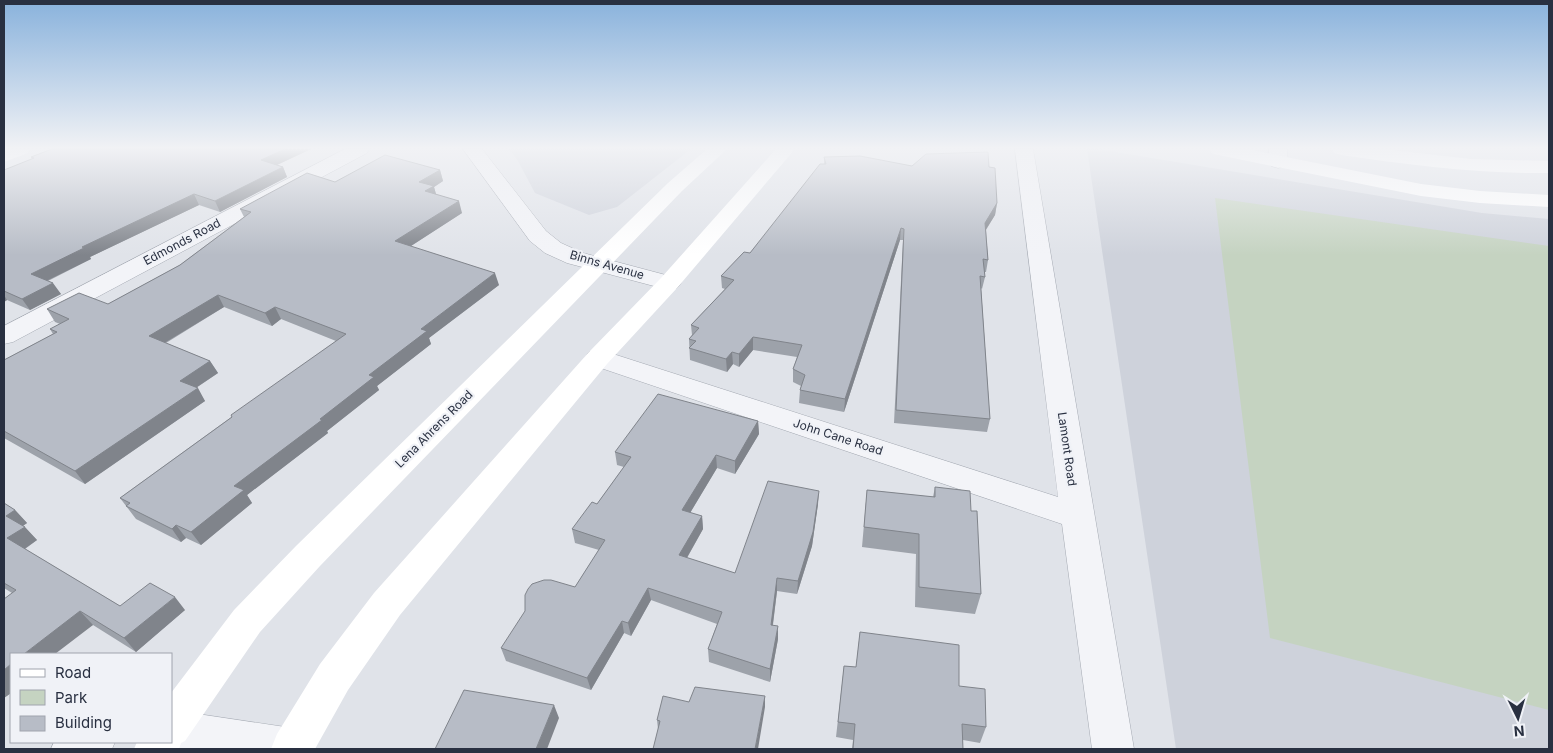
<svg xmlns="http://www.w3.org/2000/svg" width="1553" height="753" viewBox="0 0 1553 753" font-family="Inter,sans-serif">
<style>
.built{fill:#ced2db}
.green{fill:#c5d3c1}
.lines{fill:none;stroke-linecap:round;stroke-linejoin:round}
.street-casing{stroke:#a5aab3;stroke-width:1}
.street{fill:#f3f4f8;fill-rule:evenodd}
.secondary{fill:#fff;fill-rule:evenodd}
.wall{fill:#9da2aa}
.shaded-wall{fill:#80848b}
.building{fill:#b7bcc6;stroke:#80848b}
.labels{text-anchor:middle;stroke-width:4.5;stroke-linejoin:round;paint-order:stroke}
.street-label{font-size:12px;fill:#293041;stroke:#f0f2f7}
</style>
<rect width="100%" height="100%" fill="#e0e3e9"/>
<path class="built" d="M509 149H691L617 207 589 215 535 193 518 161Z
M1087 149H1098L1482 213 1549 219V749H1176Z"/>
<path class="green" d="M1215 198 1549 246V710L1270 638Z"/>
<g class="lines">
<defs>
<path id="street" d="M345 149H369L367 153 13 342 4 344V326Z
M463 149H482L546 231 561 243 583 253 677 278 681 283 677 288 669 290 567 263 545 253 530 241Z
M1015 149H1033L1134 749H1092L1062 524 589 364 585 358 589 352 598 349 607 352 1058 497Z
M1269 149H1287L1288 162 1285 166 1278 168 1271 166 1268 162Z
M171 710 292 728 307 734 313 749H169L157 744 156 742H171Z
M54 742H115L112 749H51Z"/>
</defs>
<use href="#street" class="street-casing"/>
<use href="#street" class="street"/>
<path class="secondary" d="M4 149H30L28 153 4 162Z
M707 149H727L682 191 320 566 260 632 185 741 181 743 179 749H134L137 742H171V693L234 610 296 546 668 183Z
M776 149H795L677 288 607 364 400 615 348 690 315 749H271L277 734 320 664 374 593 589 352 661 278Z
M1209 149H1247L1421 184 1480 191 1549 195V207L1480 203 1421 196 1218 155 1211 153Z
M1332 149H1383L1471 159 1549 161V173C1479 174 1410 165 1341 155L1334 153Z"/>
</g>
<path class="wall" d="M52 149H311L277 165 283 167 287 177 220 212 199 205 90 257 91 259 48 281 61 294 30 310 7 300 4 302V170L32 159 31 157Z
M824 157 912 166 989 167 997 203 995 215 986 230 988 260 986 272H984L985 277 982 289 981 288 990 419 987 432 894 423 903 240H900L844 412 799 403 800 390 801 386 793 382V369L797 357 753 350 739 367 733 364 727 372 690 360 689 339 692 335 691 325 725 289 722 288 721 276 750 253 824 164Z
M440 170 443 181 434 187 436 194 462 213 411 246 499 285 429 338 431 344 377 386 379 390 327 431 328 433 247 495 252 503 201 545 186 538 181 542 136 519 120 498 336 341 281 319 272 326 224 307 166 343 210 361 218 373 196 388 205 401 85 484 4 438V360L53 334 50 329 60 324 55 322 47 309 108 304 180 265 244 217 240 209 335 182Z
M758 421 759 434 735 474 717 468 690 513 702 516 703 529 687 558 735 573 818 504 812 546 797 594 777 591 773 625 778 639 770 682 709 662 708 649 717 624 651 600 631 636 624 633 591 690 506 661 501 648 575 587 599 550 575 543 572 529 597 504 624 467 617 465 615 452Z
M935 487 971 511 981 594 975 614 915 607 916 554 862 547 867 490 933 497Z
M4 503 15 510 27 523 23 526 37 540 25 549 120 606 185 610 136 652 93 625 11 654V693L4 698V599L12 593 4 588Z
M860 632 959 686 986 727 980 743 963 740V749H852L853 740 836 737 844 666 856 667Z
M765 696V707L658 729 657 720 689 702Z"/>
<path class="shaded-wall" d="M285 149H311L266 170 261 160Z
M283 167 287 177 220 212 215 201Z
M440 170 443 181 434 187 437 198 429 203 419 182Z
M194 194 199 205 90 257 91 259 38 285 31 274 82 247Z
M459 201 462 213 400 253 395 241Z
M997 203 995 215 983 234 985 223Z
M901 228 900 240 844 412 845 399Z
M495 273 499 285 429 338 431 344 377 386 379 390 327 431 328 433 247 495 252 503 201 545 191 532 234 486 320 419 421 329Z
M53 283 61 294 30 310 22 299Z
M4 295 7 300 4 302Z
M218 295 224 307 156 348 149 336Z
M275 307 281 319 272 326 265 313Z
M753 337V350L739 367V354Z
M732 352 733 364 727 372 726 359Z
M210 361 218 373 188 393 180 381Z
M198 388 205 401 85 484 75 471Z
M758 421 759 434 735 474V461Z
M716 455 717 468 684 523 682 510Z
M819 491 818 504 812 546 797 594 798 581Z
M15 510 27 523 18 529 6 516Z
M702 516 703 529 681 568 679 555Z
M176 525 186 538 181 542 172 529Z
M25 527 37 540 20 552 7 538Z
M777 578V591L771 638V625Z
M648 588 651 600 631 636 628 623Z
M175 597 185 610 136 652 124 638Z
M80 611 93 625 55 654H24Z
M622 621 624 633 591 690 587 678Z
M778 626V639L770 682V669Z
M11 664V693L4 698V670Z
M765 696V707L758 749H755Z
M554 705 559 718 547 749H536Z"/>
<path class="building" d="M52 149H285L261 160 283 167 215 201 194 194 82 247 84 248 31 274 53 283 22 299 4 291V170L34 158 31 157Z
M988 152 989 167 995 168 997 203 985 223 988 260 983 259 985 277 980 276 990 419 896 410 904 229 901 228 845 399 800 390 805 375 793 369 802 345 753 337 739 354 732 352 726 359 689 348 696 341 689 339 699 328 691 325 734 280 721 276 744 252 750 253 820 164H826L824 157 860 156 912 166 926 154Z
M385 155 440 170 419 182 434 186 425 191 459 201 395 241 495 273 421 329 427 331 369 375 374 377 320 419 322 420 234 486 244 490 191 532 176 525 172 529 126 506 130 503 120 498 232 417 231 415 346 334 275 307 265 313 218 295 149 336 210 361 180 381 198 388 75 471 4 431V360L57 332 50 329 69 319 47 309 79 293 108 304 180 265 251 212 240 209 307 173 335 182Z
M658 394 758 421 735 461 716 455 682 510 702 516 679 555 735 573 768 481 819 491 813 532 798 581 777 578 771 625 778 626 770 669 708 649 722 612 648 588 628 623 622 621 587 678 501 648 525 611V595L528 589 532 584 544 580H551L575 587 605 540 572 529 592 502 597 504 631 457 615 452Z
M935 487 970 491 971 511H977L981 594 919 587V534L864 527 867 490 935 497Z
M4 503 15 510 6 516 25 527 7 538 120 606 150 583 175 597 124 638 80 611 24 654H11V664L4 670V599L16 590 4 583Z
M860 632 959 645V686L985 689 986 727 962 724 963 749H853L855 724 838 722 844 666 856 667Z
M695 687 765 696 755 749H653L660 721 657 720 663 696 689 702Z
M464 690 554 705 536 749H435Z"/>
<linearGradient id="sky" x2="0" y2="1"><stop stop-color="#89b2dc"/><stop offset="0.58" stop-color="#f1f2f5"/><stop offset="1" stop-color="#f1f2f5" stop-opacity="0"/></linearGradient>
<rect width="1553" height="255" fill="url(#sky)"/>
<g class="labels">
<g class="street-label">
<text transform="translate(182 242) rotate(-28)" y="4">Edmonds Road</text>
<text transform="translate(607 265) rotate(16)" y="4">Binns Avenue</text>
<text transform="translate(434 429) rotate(-45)" y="4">Lena Ahrens Road</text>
<text transform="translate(838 437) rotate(18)" y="4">John Cane Road</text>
<text transform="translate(1067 449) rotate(82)" y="4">Lamont Road</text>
</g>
</g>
<rect width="1553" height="753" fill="none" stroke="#293041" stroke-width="10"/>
<rect x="10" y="653" width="162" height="90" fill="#f0f2f7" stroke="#a0a4ae"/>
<rect x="20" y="669" width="25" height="8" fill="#ffffff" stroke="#a0a4ae"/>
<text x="55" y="678" font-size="15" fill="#293041">Road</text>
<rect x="20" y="690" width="25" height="15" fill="#c5d3c1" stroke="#a0a4ae"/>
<text x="55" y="703" font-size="15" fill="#293041">Park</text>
<rect x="20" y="716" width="25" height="15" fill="#b7bcc6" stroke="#a0a4ae"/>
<text x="55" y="728" font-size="15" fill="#293041">Building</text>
<g transform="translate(1518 718) rotate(175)" stroke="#f0f2f7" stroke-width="4" paint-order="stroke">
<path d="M0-4L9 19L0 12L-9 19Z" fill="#293041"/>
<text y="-8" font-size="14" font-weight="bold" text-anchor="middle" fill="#293041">N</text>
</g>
</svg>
